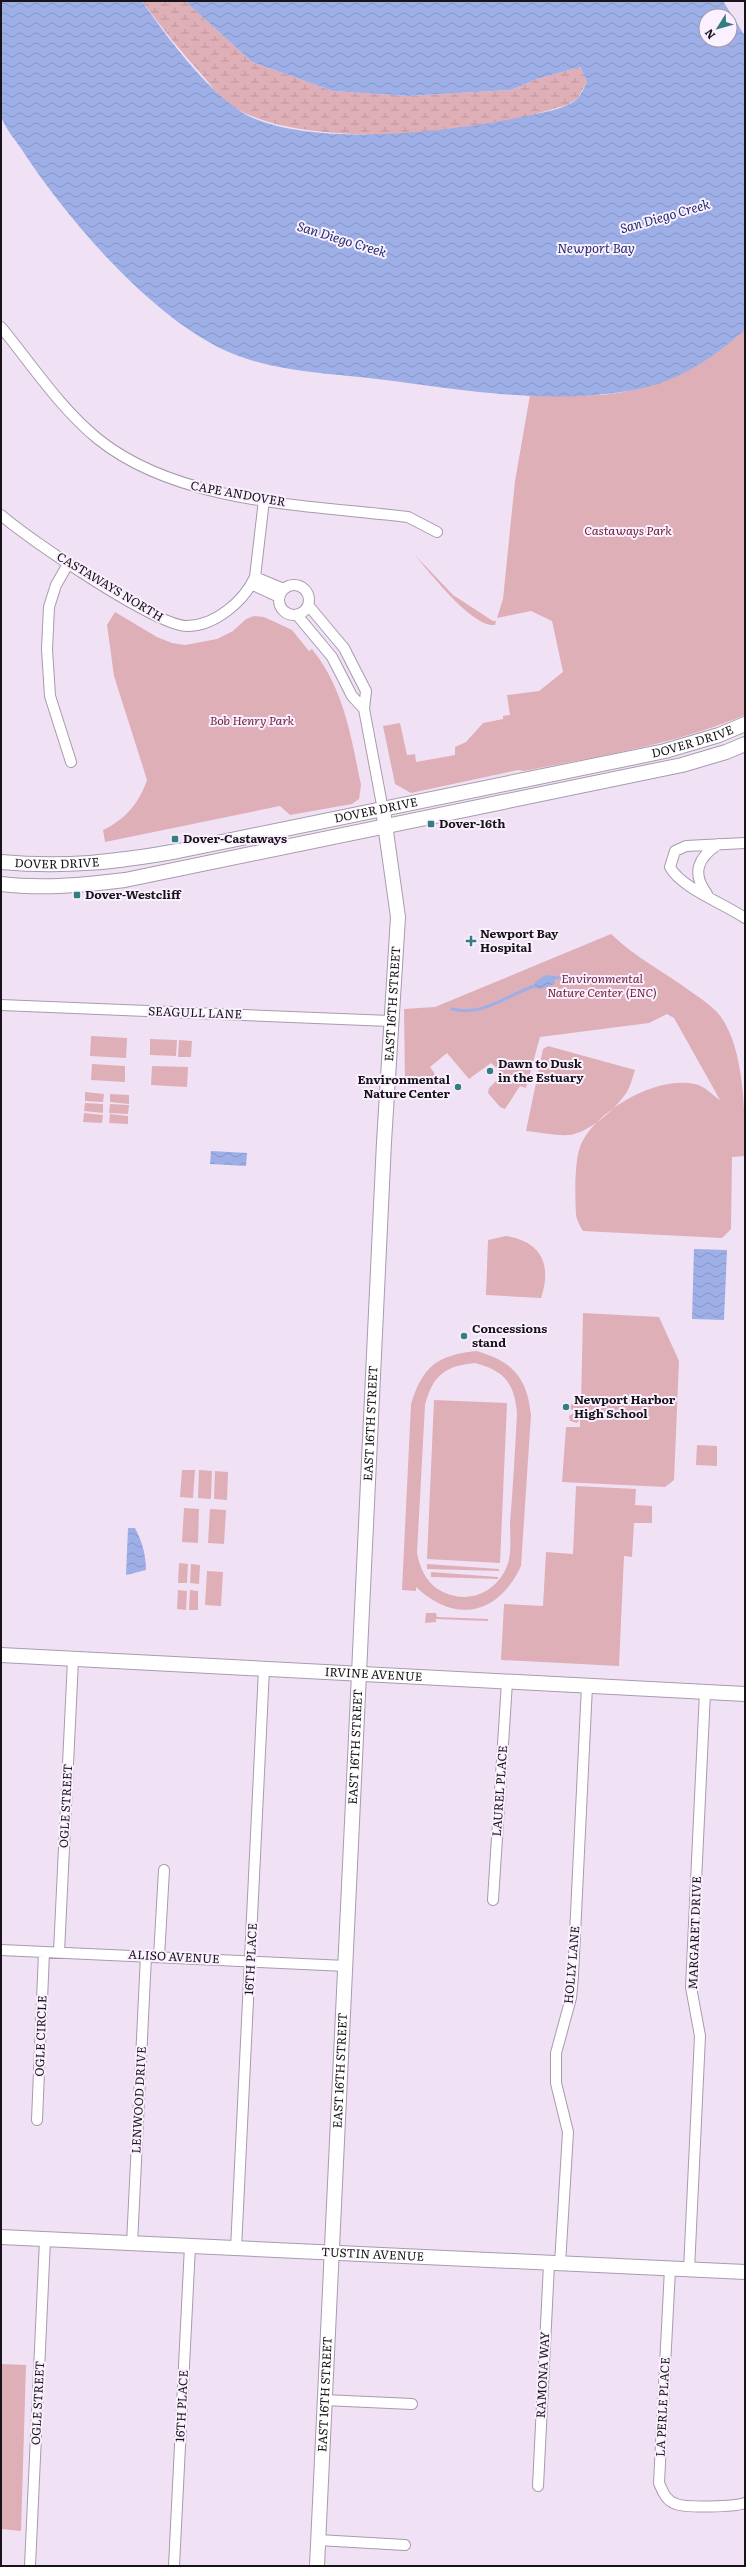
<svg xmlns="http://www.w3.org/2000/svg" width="746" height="2567" viewBox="0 0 746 2567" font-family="Literata,serif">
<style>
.green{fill:#dfafb8;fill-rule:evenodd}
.wetland{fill:url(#wetland-marsh)}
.water{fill:url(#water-waves);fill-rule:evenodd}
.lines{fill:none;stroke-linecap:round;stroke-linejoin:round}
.stream{stroke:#9dafe6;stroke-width:3}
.street-casing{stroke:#a79bac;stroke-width:12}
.secondary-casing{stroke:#a79bac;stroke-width:16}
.street{stroke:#fff;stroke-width:10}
.secondary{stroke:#fff;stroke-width:14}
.poi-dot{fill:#347d80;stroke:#fbf0ff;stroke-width:1.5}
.labels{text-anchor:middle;stroke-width:4;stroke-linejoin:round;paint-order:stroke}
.street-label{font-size:12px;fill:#171319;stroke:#fbf0ff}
.park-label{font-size:12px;font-style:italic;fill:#70223a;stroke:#fbf0ff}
.poi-label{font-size:12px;font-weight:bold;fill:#171319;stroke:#fbf0ff;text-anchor:start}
.water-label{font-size:13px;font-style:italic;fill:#202e6d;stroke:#fbf0ff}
</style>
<defs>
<pattern id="wetland-marsh" width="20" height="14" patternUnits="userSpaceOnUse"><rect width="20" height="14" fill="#dfafb8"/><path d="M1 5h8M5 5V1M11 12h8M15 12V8" fill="none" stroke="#bf969e"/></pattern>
<pattern id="water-waves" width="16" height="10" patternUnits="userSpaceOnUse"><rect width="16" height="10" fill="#9dafe6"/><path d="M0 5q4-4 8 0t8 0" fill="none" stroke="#8696c5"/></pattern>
</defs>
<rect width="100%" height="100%" fill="#f0e2f4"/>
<path class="green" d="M745 330V715C674 745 599 756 524 771L518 770 411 793 395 784 383 726 400 723 407 755 415 754 416 762 455 755V747L466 742 483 723 503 719V716L510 715 507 695 539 691 563 672 552 621 531 611 497 618 503 599 515 481 530 395C553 395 577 396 600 395 655 391 703 365 745 330Z
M413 553 453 595 493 621H496L495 625C472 628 428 570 413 553Z
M115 612 157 637 172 643 185 645 217 639 233 631 246 619 254 616 264 617 292 630 309 651 312 649C344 689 351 736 361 785L359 799 352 804 290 815 280 806 105 842 103 830C126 819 139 803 147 780L114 676 107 625Z
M611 934C635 957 664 972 690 991 699 997 709 1004 717 1012 745 1043 745 1116 745 1156L732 1157 731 1229 722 1238 583 1231C580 1226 576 1219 576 1214 575 1196 574 1157 582 1142 600 1108 657 1076 695 1084 705 1086 712 1095 720 1100L674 1018 667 1014 649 1023 540 1037 526 1088 520 1086 505 1109 500 1107 488 1093 489 1088 503 1074 491 1063 469 1079 447 1053 430 1067 440 1081H405L404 1009 435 1007Z
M91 1036 127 1038 126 1058 90 1056Z
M150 1039 177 1040 176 1056 150 1055Z
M179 1040 192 1041 191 1057H178Z
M548 1046 635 1070C632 1079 630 1089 624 1096 613 1111 588 1133 569 1135 556 1136 539 1132 526 1131L543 1049Z
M92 1064 125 1066V1082L91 1080Z
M152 1066 188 1067 187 1087 151 1085Z
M85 1092 104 1094 103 1102 85 1101Z
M110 1094 129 1095V1104L110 1102Z
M85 1103 103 1104V1113L84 1111Z
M110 1104 129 1105 128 1114 109 1113Z
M84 1113 103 1115 102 1123 83 1122Z
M110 1114 128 1116V1124L109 1123Z
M506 1236C542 1242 552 1265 541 1298L486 1295 488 1240Z
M583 1313 659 1317 679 1361 674 1480 665 1487 562 1482 566 1427H580V1419L577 1423 570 1421 569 1416 574 1413 579 1414 580 1417 581 1408 574 1412 569 1407 574 1402 580 1403 581 1406Z
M477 1351C513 1362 527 1377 531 1415L521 1566C499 1614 456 1625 416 1587V1591L402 1590 411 1404C423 1366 437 1355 477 1351ZM475 1363C505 1371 514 1383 517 1413 515 1450 513 1487 510 1523 510 1536 512 1554 507 1566 498 1589 475 1602 451 1595 430 1589 421 1573 417 1553L425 1405C433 1375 445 1366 475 1363Z
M434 1400 507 1403 500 1563 427 1559Z
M697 1445 717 1446V1466L696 1465Z
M182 1470H195L193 1498 180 1497Z
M199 1470 212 1471 211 1499 198 1498Z
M215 1471 228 1472 227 1500 214 1499Z
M576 1486 636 1489 635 1505 652 1506V1523H634L632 1557 624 1556 619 1666 501 1660 504 1604 543 1606 546 1552 573 1554Z
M184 1508 199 1509 198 1543 182 1542Z
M210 1509 226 1510 224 1544 208 1543Z
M179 1563 188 1564 187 1583H178Z
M191 1564 200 1565 199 1584 190 1583Z
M427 1564 499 1569V1571L427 1569Z
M207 1571 223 1572 221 1606 205 1605Z
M431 1572 498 1577V1579L431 1577Z
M178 1590 187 1591 186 1610 177 1609Z
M190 1590 198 1591V1610H189Z
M426 1613H436L437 1617 488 1619V1621L436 1619V1622L425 1623Z
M1 2364 26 2365 21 2531 1 2529Z"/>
<path class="wetland" d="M142 1H185L252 62 333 91 408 96 511 90 537 79 580 67 587 81 578 98 567 105C540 113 513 120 485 125 420 138 278 144 225 101 217 94 210 84 203 76 181 52 161 27 142 1Z"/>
<path class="water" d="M1 1H142C166 36 214 101 253 118 323 147 453 132 526 116 542 112 564 110 577 99 581 95 585 86 587 81L580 67 537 79 511 90 408 96 333 91 252 62 185 1H723L745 36V330C716 355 681 380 643 388 556 407 464 390 377 379 326 373 270 372 222 349 149 314 68 220 24 153 17 142 7 131 2 119 0 112 1 99 1 90 1 60 1 31 1 1ZM706 16H730V40H706Z
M546 975 554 976 555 984 540 989 535 988V982Z
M211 1151 247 1153 246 1166 210 1164Z
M694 1249 727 1250 724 1320 692 1319Z
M128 1528H135C142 1541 146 1555 146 1570L126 1575Z"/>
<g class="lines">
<path class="stream" d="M555 978 560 977
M452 1009C482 1017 506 996 534 986"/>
<defs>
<path id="street" d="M1 327C32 365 60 408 98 439 179 504 308 505 408 517L437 532
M1 515C27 538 156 626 187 626 215 626 244 601 255 577L264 500
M68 564 56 585 49 607 47 649 50 696 71 762
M255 577 284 589
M251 584 279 597
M279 600a15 15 0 1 1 30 0a15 15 0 1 1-30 0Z
M308 605 344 648 366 691 364 709 383 810
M297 615 332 657 352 696 364 709
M745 843 686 846 675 851 670 867C681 888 725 904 745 918
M707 894C691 873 698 857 719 844
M1 1005 390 1021
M493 1900 507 1682
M1 1950 346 1966
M59 1952 73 1660
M159 1957 164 1870
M37 2120 44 1952
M132 2244 146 1956
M236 2249 264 1669
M560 2264 568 2132 556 2083V2053L571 1998 573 1976 587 1686
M670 2269 659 2483C663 2492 666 2501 676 2504 686 2508 734 2507 745 2503
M689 2270 700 2036 691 1987 705 1692
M324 2400 412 2404
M538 2486 549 2264
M318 2540 405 2545
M30 2566 45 2240
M174 2566 190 2246"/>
<g id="secondary">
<path id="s1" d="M1 862C64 868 116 862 178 851L665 751 719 735 745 724"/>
<path d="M1 884C42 889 84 885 125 880L682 765 726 752 745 744"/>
<path id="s2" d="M1 1655 745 1694"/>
<path id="s3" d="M1 2237 745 2272"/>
<path id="s4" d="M317 2566 384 1142 398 917 383 810"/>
</g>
</defs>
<use href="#street" class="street-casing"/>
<use href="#secondary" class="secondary-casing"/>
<use href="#street" class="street"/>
<use href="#secondary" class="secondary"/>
</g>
<g class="poi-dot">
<rect x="427" y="820" width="8" height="8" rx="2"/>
<rect x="171" y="835" width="8" height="8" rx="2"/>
<rect x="73" y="891" width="8" height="8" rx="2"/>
<path d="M469 935h4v4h4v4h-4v4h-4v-4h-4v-4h4z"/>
<circle cx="490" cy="1071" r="4"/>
<circle cx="458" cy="1087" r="4"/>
<circle cx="464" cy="1336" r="4"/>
<circle cx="566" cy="1407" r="4"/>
</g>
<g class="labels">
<g class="street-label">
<text transform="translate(238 494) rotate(10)" y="4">CAPE ANDOVER</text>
<text transform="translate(110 587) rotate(31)" y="4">CASTAWAYS NORTH</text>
<text dy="4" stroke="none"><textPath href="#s1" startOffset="704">DOVER DRIVE</textPath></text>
<text dy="4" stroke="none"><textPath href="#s1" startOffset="380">DOVER DRIVE</textPath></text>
<text dy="4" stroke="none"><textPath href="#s1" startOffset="56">DOVER DRIVE</textPath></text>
<text dy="4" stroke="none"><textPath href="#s4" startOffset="1564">EAST 16TH STREET</textPath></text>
<text transform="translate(195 1013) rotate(2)" y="4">SEAGULL LANE</text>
<text dy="4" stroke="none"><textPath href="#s4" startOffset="1144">EAST 16TH STREET</textPath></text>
<text dy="4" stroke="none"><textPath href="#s2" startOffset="373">IRVINE AVENUE</textPath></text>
<text dy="4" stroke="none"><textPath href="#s4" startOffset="820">EAST 16TH STREET</textPath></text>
<text transform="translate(500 1791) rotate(-86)" y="4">LAUREL PLACE</text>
<text transform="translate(66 1806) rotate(-87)" y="4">OGLE STREET</text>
<text transform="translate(695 1933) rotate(-88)" y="4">MARGARET DRIVE</text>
<text transform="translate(174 1957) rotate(3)" y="4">ALISO AVENUE</text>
<text transform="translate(251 1959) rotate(-87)" y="4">16TH PLACE</text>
<text transform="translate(572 1965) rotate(-85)" y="4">HOLLY LANE</text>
<text transform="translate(41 2036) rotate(-88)" y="4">OGLE CIRCLE</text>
<text dy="4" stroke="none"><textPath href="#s4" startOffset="496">EAST 16TH STREET</textPath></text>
<text transform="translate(139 2100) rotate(-87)" y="4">LENWOOD DRIVE</text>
<text dy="4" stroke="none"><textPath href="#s3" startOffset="372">TUSTIN AVENUE</textPath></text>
<text transform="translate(543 2375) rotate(-87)" y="4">RAMONA WAY</text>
<text dy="4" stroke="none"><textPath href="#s4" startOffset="172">EAST 16TH STREET</textPath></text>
<text transform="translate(38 2403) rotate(-87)" y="4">OGLE STREET</text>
<text transform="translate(182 2406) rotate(-87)" y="4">16TH PLACE</text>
<text transform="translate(663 2407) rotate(-87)" y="4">LA PERLE PLACE</text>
</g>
<g class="park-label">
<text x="628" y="535">Castaways Park</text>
<text x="252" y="725">Bob Henry Park</text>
<text x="602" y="983">Environmental<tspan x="602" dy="14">Nature Center (ENC)</tspan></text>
</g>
<g class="poi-label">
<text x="439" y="828">Dover-16th</text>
<text x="183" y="843">Dover-Castaways</text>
<text x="85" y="899">Dover-Westcliff</text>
<text x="480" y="938">Newport Bay<tspan x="480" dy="14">Hospital</tspan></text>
<text x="498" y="1068">Dawn to Dusk<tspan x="498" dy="14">in the Estuary</tspan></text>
<text x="450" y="1084" text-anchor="end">Environmental<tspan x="450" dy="14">Nature Center</tspan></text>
<text x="472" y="1333">Concessions<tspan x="472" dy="14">stand</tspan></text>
<text x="574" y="1404">Newport Harbor<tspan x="574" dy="14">High School</tspan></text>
</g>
<g class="water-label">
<text transform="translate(665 216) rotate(-16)" y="5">San Diego Creek</text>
<text transform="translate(342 239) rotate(17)" y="5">San Diego Creek</text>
<text x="596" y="253">Newport Bay</text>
</g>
</g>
<rect width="746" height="2567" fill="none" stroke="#171319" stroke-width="4"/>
<g transform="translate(718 28) rotate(233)"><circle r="19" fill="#fbf0ff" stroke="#a098a3"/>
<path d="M0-3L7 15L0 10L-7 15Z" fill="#347d80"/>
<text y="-6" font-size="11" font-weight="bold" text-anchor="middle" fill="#171319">N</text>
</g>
</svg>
